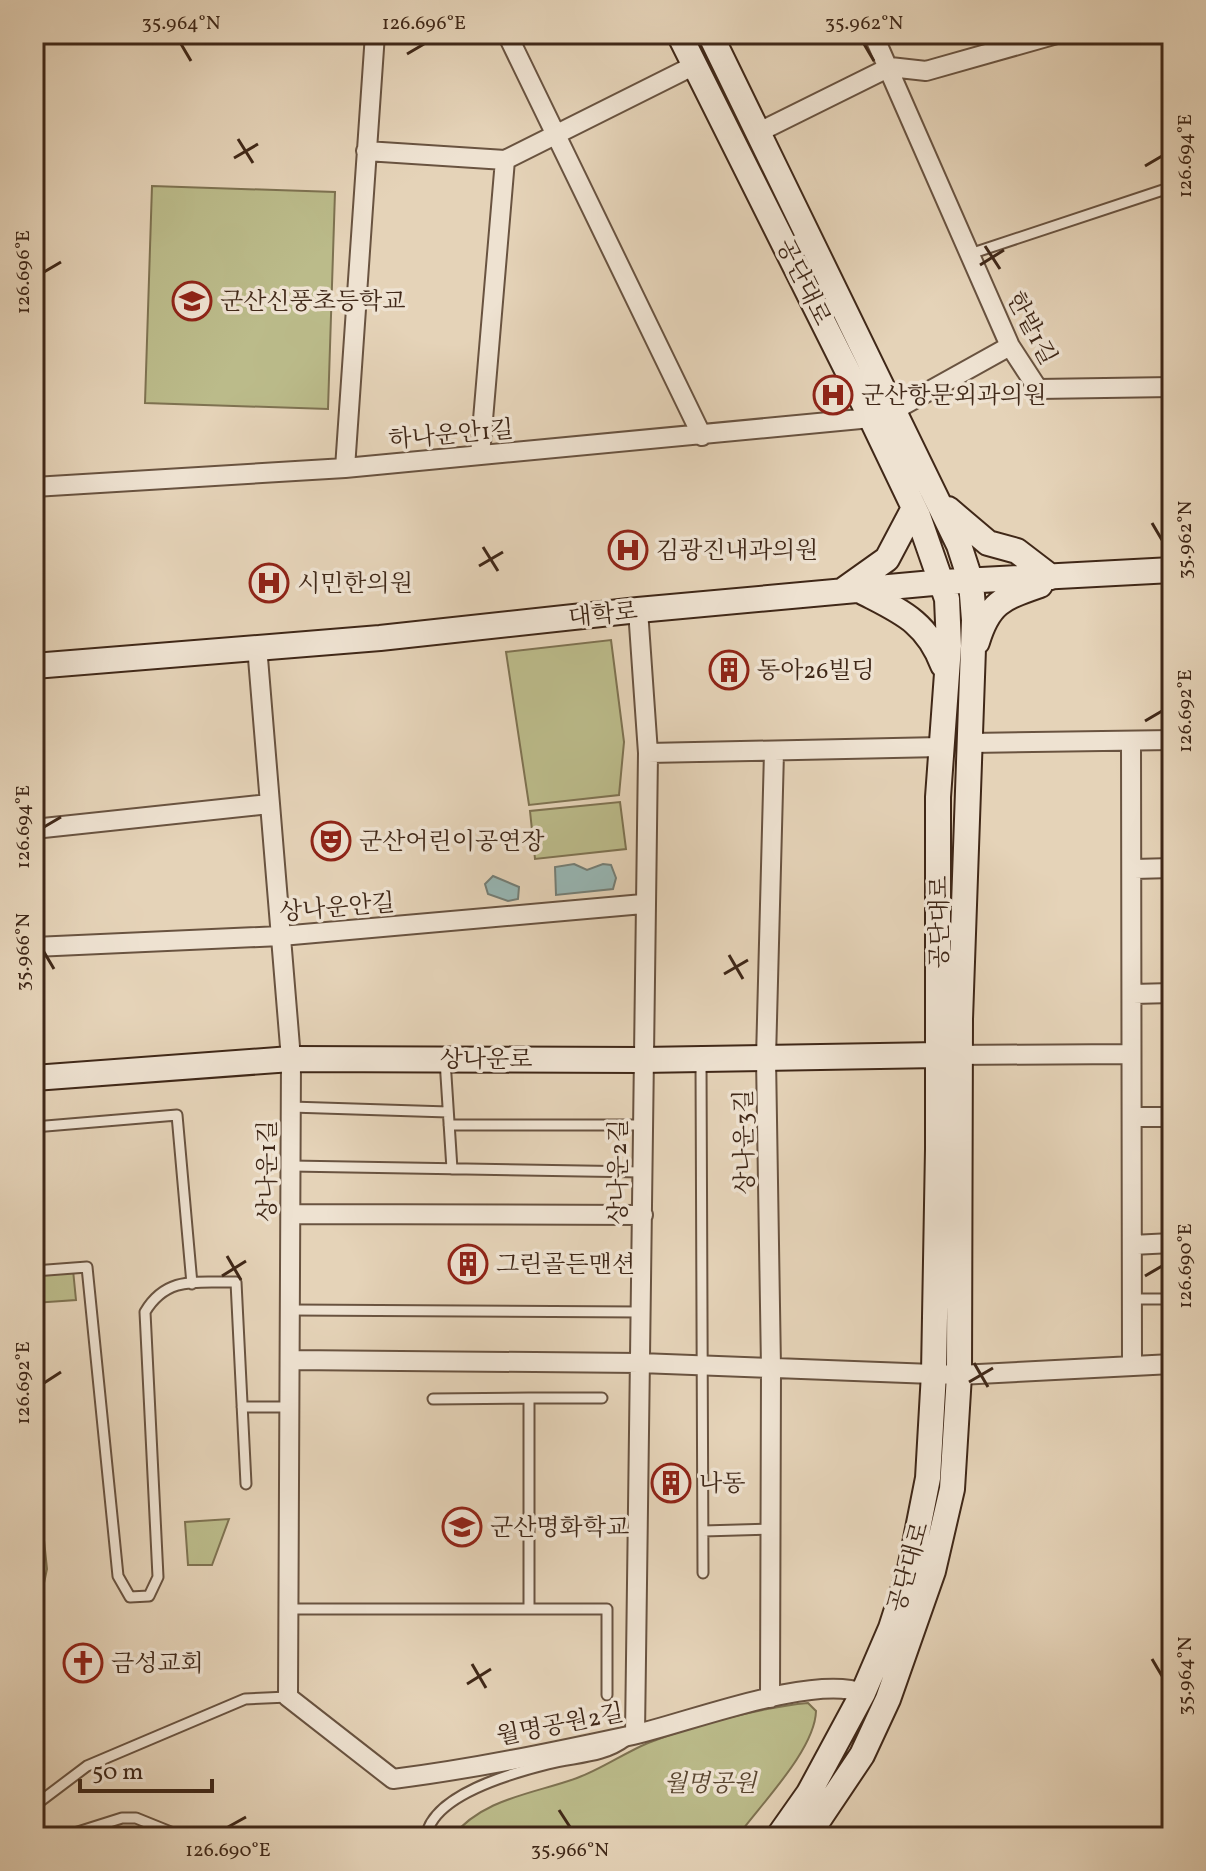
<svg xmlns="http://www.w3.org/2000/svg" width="1206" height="1871" viewBox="0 0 1206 1871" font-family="Vollkorn,'Noto Serif KR',serif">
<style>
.green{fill:#bbbb8a;stroke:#7e7251;stroke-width:2}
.water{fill:#97b7b5;stroke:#747e76;stroke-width:2}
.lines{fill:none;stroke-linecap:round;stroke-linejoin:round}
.lane-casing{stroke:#695340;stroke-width:13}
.street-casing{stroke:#695340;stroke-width:22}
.secondary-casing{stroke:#402818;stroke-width:28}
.lane{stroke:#eee2d1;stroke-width:9}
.street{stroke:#eee2d1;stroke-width:18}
.secondary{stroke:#eee2d1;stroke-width:24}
.ticks{fill:none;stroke:#402818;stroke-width:3}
.labels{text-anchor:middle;stroke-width:7;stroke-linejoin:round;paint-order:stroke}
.street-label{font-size:24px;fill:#402818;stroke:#eee2d1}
.poi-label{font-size:24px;fill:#402818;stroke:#eee2d1;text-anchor:start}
.park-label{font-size:24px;font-style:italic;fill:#59452f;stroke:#eee2d1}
.neatline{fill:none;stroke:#402818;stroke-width:3}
.ticks-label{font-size:20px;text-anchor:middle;fill:#402818}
</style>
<rect width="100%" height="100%" fill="#e5d3b8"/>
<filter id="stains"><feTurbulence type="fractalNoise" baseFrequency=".0025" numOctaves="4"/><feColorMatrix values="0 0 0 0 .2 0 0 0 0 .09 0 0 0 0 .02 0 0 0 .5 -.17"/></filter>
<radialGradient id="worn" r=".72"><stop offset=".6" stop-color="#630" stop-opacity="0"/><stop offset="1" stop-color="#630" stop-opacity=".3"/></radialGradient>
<path class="green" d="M152 186 335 192 328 409 145 403Z
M611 640 624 742 619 795 529 805 506 652Z
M620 802 626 849 535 859 530 811Z
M73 1270 76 1300 34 1303V1273Z
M34 1444 47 1569 34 1630Z
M229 1519 212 1565H188L185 1522Z
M808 1703 816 1711C815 1750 760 1805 737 1837H452C483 1798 533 1794 577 1778 602 1769 624 1753 648 1743 692 1726 762 1707 808 1703Z"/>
<path class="water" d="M574 864 587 870 603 864 611 865 616 878 613 889 556 895 555 867Z
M493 876 519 887 518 899 508 901 488 894 485 884Z"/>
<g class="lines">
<defs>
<path id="lane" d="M970 254 1172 187
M445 1060 452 1169
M701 1061 703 1573
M291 1107 448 1112
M449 1125H641
M34 1127 177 1115 192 1284
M291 1166 642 1172
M34 1271 87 1267 118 1576 130 1597 149 1596 158 1577 145 1312C167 1275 198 1283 236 1282L246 1484
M1132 1299H1172
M291 1310 641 1312
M529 1398H602
M433 1399 529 1398V1609
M242 1407H291
M703 1531 770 1529
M289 1609H607V1695
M34 1806 87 1766 245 1699 288 1697
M34 1835 41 1837
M62 1837 122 1818H136L183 1837
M426 1837C432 1795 512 1773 548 1764 574 1757 604 1758 626 1741"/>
<path id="street" d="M507 34 702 436
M873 34 1010 346 1038 389 1172 387
M759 132 890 67 926 71 1057 34
M366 151 505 160
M895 410 1010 346
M480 455 505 160 695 65
M345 468 375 34
M34 487 345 468 871 418
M257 646 291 1059 288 1697 393 1779C473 1769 554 1752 633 1735 690 1722 812 1674 863 1693
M1131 741 1132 1366
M971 743 1172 740
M648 753 941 747
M34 829 269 804
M1134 869 1172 868
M34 947 281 936 643 904
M1133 994 1172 993
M949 1055 1130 1054
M1133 1117H1172
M291 1214 643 1215
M1132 1245 1172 1243
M292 1360 640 1363 959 1375 1172 1364
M770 1698 771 1368 766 1058 774 752
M635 1734 648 753 638 610"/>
<path id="secondary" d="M679 34 871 418 918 516 947 599 949 646 938 797V1149L934 1373 928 1478 910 1569 891 1628 863 1693 809 1793 778 1837
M710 34 959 545 971 582 974 620 960 1019 959 1375 952 1489 933 1571 888 1699 862 1755 807 1837
M948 509 988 543 1017 551 1051 577
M859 590C899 611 926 620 943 665
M842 591 887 559 914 508
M977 642C989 602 1003 598 1040 585
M34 666 380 638 638 610 944 582 1172 570
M34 1078 291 1059 641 1060 938 1055"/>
</defs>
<use href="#lane" class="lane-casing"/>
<use href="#street" class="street-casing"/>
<use href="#secondary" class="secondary-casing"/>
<use href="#lane" class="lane"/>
<use href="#street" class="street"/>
<use href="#secondary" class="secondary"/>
</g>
<path class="ticks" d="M181 44 191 61M864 44 874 61M407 54 424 44M238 139 253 163M234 158 258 144M1145 166 1162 156M985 246 1000 269M980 265 1004 250M44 272 61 262M1152 523 1162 540M483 547 498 571M479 566 503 552M1145 721 1162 711M44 827 61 817M44 952 54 969M729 955 743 979M724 974 748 960M227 1256 241 1280M222 1276 246 1261M1145 1276 1162 1266M974 1363 988 1387M969 1382 993 1368M44 1383 61 1372M1152 1659 1162 1676M472 1664 486 1688M467 1684 491 1669M559 1810 570 1827M228 1827 246 1817"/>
<defs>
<symbol id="school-ring" viewBox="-11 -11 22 22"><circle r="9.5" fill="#eee2d1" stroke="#8f2418" stroke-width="1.5"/><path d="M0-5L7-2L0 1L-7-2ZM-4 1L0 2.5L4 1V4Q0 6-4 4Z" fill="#8f2418"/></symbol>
<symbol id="hospital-ring" viewBox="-11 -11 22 22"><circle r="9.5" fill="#eee2d1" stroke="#8f2418" stroke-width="1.5"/><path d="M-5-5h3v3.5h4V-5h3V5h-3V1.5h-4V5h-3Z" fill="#8f2418"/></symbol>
<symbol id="building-ring" viewBox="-11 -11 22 22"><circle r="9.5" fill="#eee2d1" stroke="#8f2418" stroke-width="1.5"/><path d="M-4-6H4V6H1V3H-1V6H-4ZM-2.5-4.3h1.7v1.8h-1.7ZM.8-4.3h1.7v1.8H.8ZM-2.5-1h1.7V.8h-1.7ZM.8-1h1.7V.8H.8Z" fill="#8f2418"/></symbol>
<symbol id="theatre-ring" viewBox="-11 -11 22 22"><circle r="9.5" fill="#eee2d1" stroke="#8f2418" stroke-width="1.5"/><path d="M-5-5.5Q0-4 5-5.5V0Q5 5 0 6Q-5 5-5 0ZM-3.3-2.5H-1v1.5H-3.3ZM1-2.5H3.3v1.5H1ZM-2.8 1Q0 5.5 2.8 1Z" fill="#8f2418"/></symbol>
<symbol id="church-ring" viewBox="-11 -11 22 22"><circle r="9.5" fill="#eee2d1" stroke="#8f2418" stroke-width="1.5"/><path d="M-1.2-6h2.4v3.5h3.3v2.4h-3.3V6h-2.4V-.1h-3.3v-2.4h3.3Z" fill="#8f2418"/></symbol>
</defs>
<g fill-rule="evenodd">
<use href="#school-ring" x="170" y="279" width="44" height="44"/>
<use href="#hospital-ring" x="811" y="373" width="44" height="44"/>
<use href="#hospital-ring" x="606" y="528" width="44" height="44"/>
<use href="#hospital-ring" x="247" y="561" width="44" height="44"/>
<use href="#building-ring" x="707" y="648" width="44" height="44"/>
<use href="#theatre-ring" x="309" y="819" width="44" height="44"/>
<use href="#building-ring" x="446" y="1242" width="44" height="44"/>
<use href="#building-ring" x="649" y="1461" width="44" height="44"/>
<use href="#school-ring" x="440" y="1505" width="44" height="44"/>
<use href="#church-ring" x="61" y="1641" width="44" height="44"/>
</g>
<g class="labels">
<g class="street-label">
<text transform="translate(804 282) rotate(64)" y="8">공단대로</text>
<text transform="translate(1032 328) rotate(62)" y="8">한밭1길</text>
<text transform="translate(451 434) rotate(-5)" y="8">하나운안1길</text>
<text transform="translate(603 614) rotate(-6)" y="8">대학로</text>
<text transform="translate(337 907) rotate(-5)" y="8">상나운안길</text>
<text transform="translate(939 922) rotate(-90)" y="8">공단대로</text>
<text x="486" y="1067">상나운로</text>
<text transform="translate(744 1142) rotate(-91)" y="8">상나운3길</text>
<text transform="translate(267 1171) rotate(-90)" y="8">상나운1길</text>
<text transform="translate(618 1172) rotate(-90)" y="8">상나운2길</text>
<text transform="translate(908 1567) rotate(-74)" y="8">공단대로</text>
<text transform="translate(560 1724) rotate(-11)" y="8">월명공원2길</text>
</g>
<g class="poi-label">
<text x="220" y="309">군산신풍초등학교</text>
<text x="861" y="403">군산항문외과의원</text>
<text x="656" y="558">김광진내과의원</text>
<text x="297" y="591">시민한의원</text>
<text x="757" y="678">동아26빌딩</text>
<text x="359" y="849">군산어린이공연장</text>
<text x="496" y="1272">그린골든맨션</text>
<text x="699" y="1491">나동</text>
<text x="490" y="1535">군산명화학교</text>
<text x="111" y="1671">금성교회</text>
</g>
<g class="park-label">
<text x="710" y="1791">월명공원</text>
</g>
</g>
<rect width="1206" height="1871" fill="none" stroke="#e5d3b8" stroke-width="88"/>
<path d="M80 1779v12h132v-12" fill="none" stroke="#402818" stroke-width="4"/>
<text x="92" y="1779" font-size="24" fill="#402818" stroke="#eee2d1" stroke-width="6" paint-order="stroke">50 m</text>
<rect x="44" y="44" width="1118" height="1783" class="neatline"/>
<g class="ticks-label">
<text x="181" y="29">35.964°N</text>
<text x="424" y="29">126.696°E</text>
<text x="864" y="29">35.962°N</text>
<text transform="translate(1184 156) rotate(-90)" y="7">126.694°E</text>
<text transform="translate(22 272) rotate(-90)" y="7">126.696°E</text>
<text transform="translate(1184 540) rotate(-90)" y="7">35.962°N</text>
<text transform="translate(1184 711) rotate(-90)" y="7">126.692°E</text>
<text transform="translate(22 827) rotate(-90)" y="7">126.694°E</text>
<text transform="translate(22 952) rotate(-90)" y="7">35.966°N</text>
<text transform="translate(1184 1266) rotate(-90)" y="7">126.690°E</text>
<text transform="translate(22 1383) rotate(-90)" y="7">126.692°E</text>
<text transform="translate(1184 1676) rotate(-90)" y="7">35.964°N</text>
<text x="228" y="1856">126.690°E</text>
<text x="570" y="1856">35.966°N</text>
</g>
<rect width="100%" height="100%" filter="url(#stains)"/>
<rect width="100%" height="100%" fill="url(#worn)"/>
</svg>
